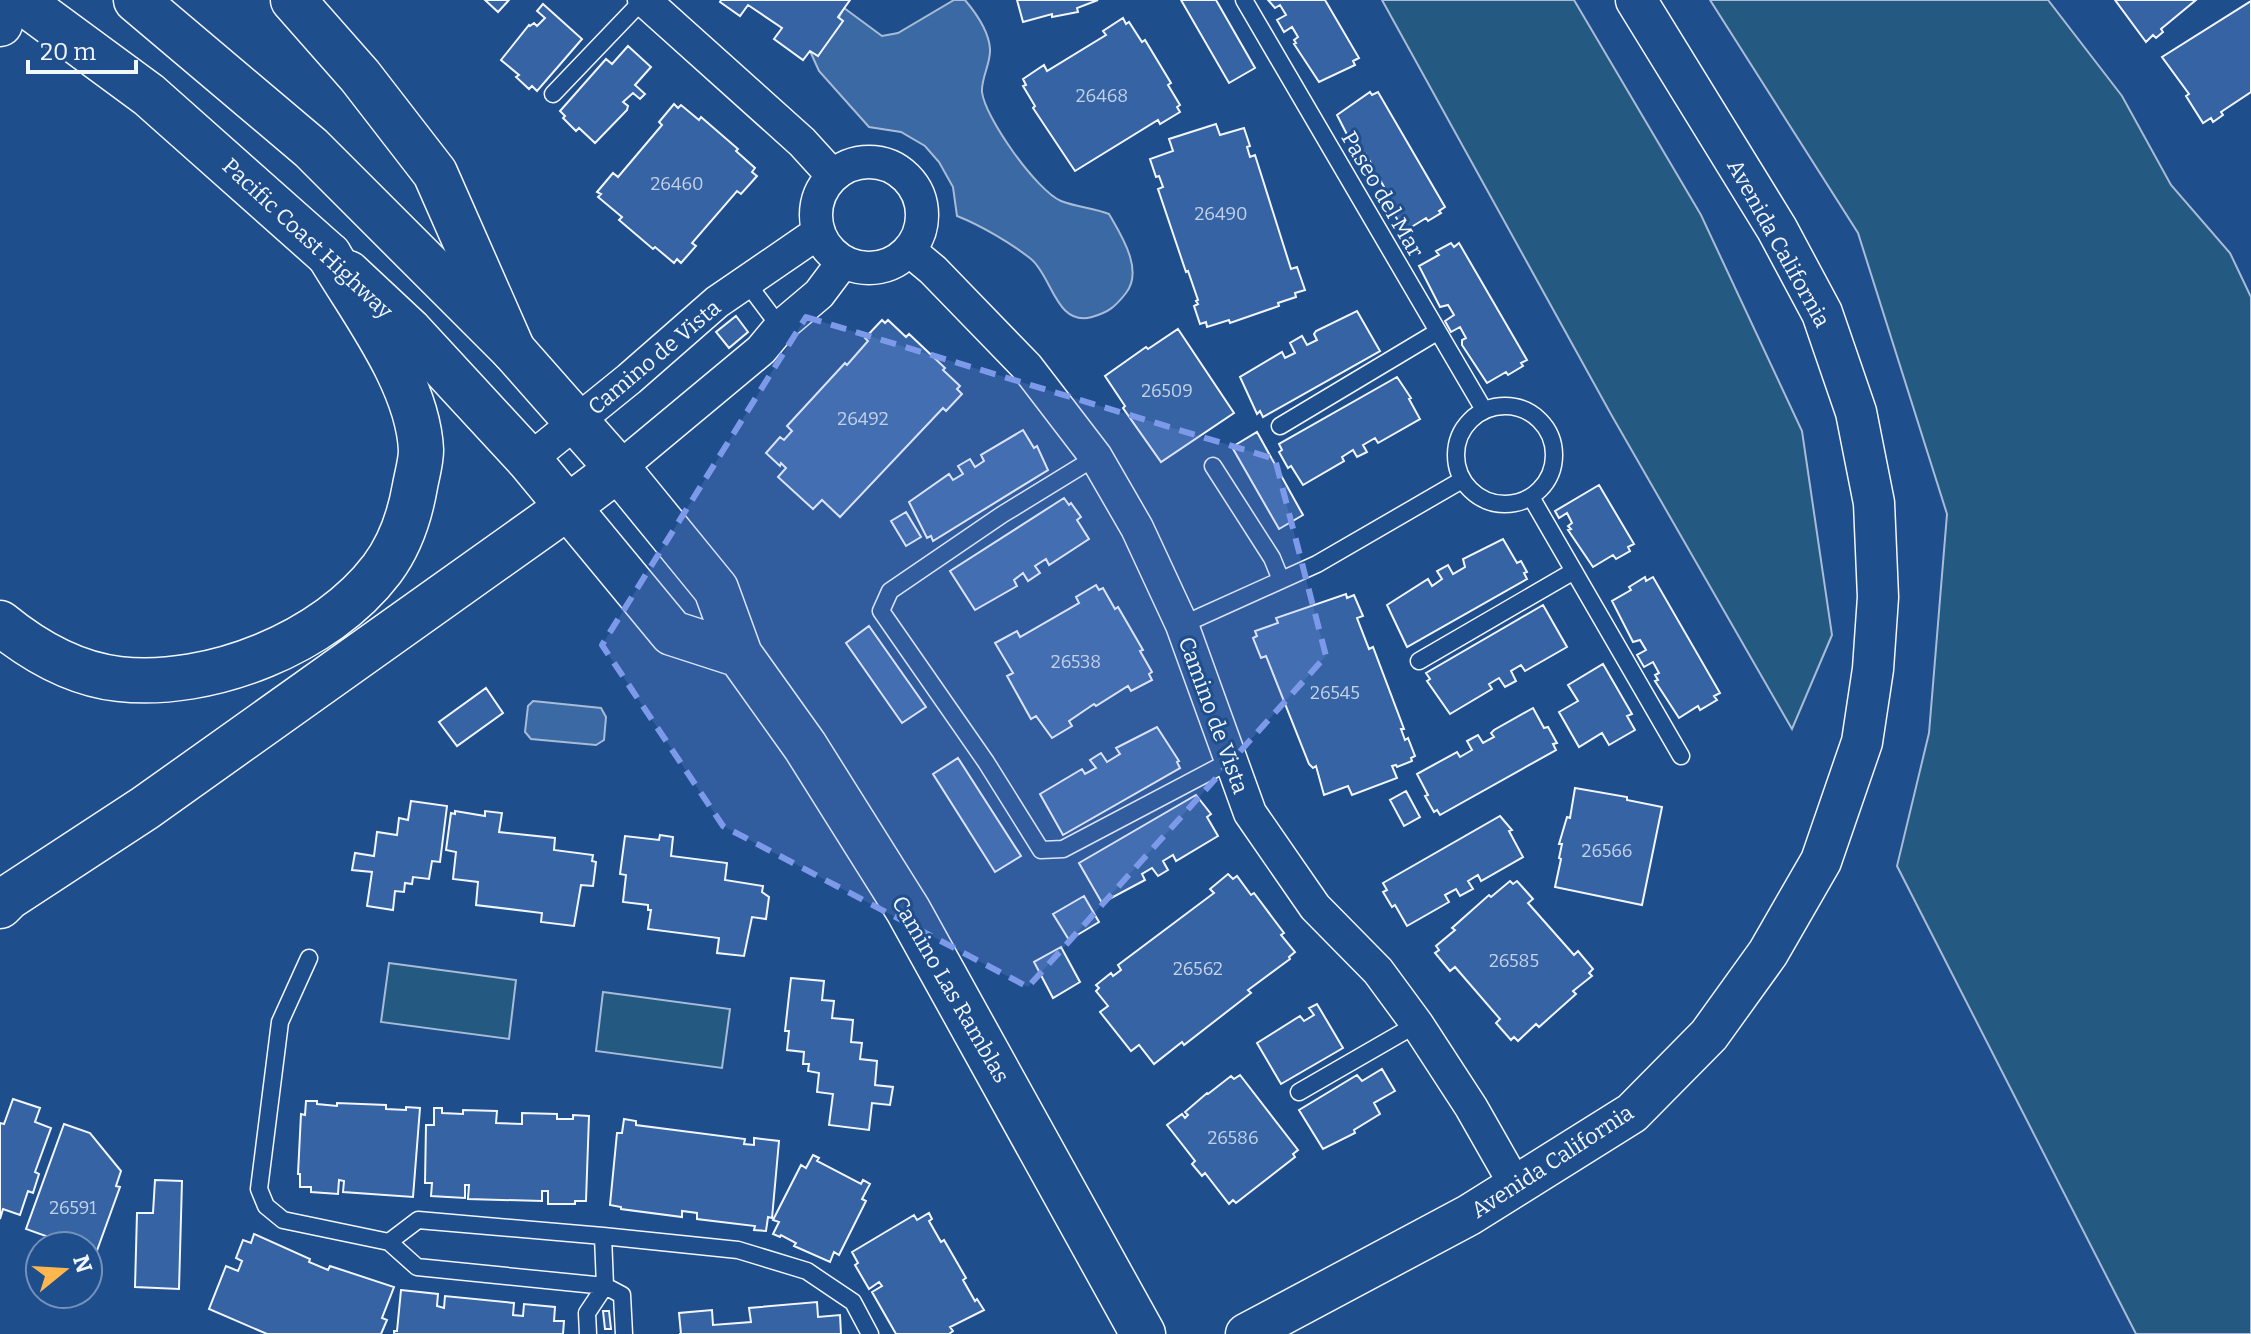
<svg xmlns="http://www.w3.org/2000/svg" width="2251" height="1334" viewBox="0 0 2251 1334" font-family="Bitter,serif">
<style>
.green{fill:#245a82;stroke:#a8bbd7;stroke-width:2}
.water{fill:#3b69a3;stroke:#a8bbd7;stroke-width:2}
.building{fill:#3563a3;stroke:#f2f6ff;stroke-width:2}
.lines{fill:none;stroke-linecap:round;stroke-linejoin:round}
.service-casing{stroke:#f2f6ff;stroke-width:19}
.minor-casing{stroke:#f2f6ff;stroke-width:35}
.tertiary-casing{stroke:#f2f6ff;stroke-width:43}
.secondary-casing{stroke:#f2f6ff;stroke-width:47}
.trunk-casing{stroke:#f2f6ff;stroke-width:47}
.motorway-casing{stroke:#f2f6ff;stroke-width:47}
.service{stroke:#1f4e8c;stroke-width:16}
.minor{stroke:#1f4e8c;stroke-width:32}
.tertiary{stroke:#1f4e8c;stroke-width:40}
.secondary{stroke:#1f4e8c;stroke-width:44}
.trunk{stroke:#1f4e8c;stroke-width:44}
.motorway{stroke:#1f4e8c;stroke-width:44}
.marked{fill:#7d9aea;fill-opacity:0.2;stroke:#7d9aea;stroke-width:6;stroke-dasharray:16 10;stroke-linejoin:round}
.labels{text-anchor:middle;stroke-width:6;stroke-linejoin:round;paint-order:stroke}
.number-label{font-size:18px;fill:#c3d1e8}
.street-label{font-size:22px;fill:#f2f6ff;stroke:#1f4e8c}
</style>
<rect width="100%" height="100%" fill="#1f4e8c"/>
<path class="green" d="M1382 0H1574L1701 215 1802 431 1832 635 1792 729 1612 416Z
M1710 0H2048L2122 96 2171 185 2230 253 2251 297V1334H2136L1897 866 1929 733 1947 514 1858 233Z
M389 963 516 980 509 1039 381 1022Z
M603 992 730 1009 722 1068 596 1051Z"/>
<path class="water" d="M954 0H965C976 13 989 32 990 49 991 63 981 78 982 92 985 118 1037 191 1061 201 1076 207 1094 208 1109 214 1121 235 1144 270 1126 293 1115 307 1109 312 1092 317 1056 327 1052 276 1031 259 1011 243 980 225 957 216L953 187 939 162 925 146 901 132 869 127 819 71 810 51 818 56 844 8 882 36 898 33Z
M533 701 601 708 606 717 604 740 596 745 531 739 525 732 528 706Z"/>
<path class="building" d="M485 0H509L498 12Z
M721 0H850L838 17 843 21 818 56 810 51 803 60 774 39 782 28 748 5 740 16 720 2Z
M1017 0H1098L1077 8 1078 12 1052 17V14L1023 22Z
M1181 0H1216L1255 68 1229 83Z
M1268 0H1325L1359 58 1353 61 1355 65 1319 82 1294 44 1296 43 1294 40 1298 37 1292 27 1284 32 1277 20 1286 15 1280 5 1275 8Z
M2115 0H2196L2161 29 2163 32 2156 38 2153 35 2146 42Z
M2251 1V92L2221 112 2223 115 2213 122 2211 118 2203 123 2186 96 2189 94 2162 57Z
M543 4 582 39 537 91 532 86 529 89 516 77 519 75 501 60 529 25 530 26 534 23 537 26 545 18 537 11Z
M1123 18 1126 24 1129 22 1142 42 1145 40 1171 83 1168 85 1180 105 1177 107 1180 112 1160 124 1158 120 1075 171 1033 108 1035 106 1023 86 1026 85 1023 79 1044 65 1047 71 1106 35 1103 31Z
M628 46 651 67 635 85 645 94 640 99 633 93 623 102 628 106 627 110 595 143 579 128 576 131 563 118 565 116 560 111 606 59 612 64Z
M1370 92 1372 95 1378 92 1445 207 1439 211 1441 213 1428 221 1426 218 1405 231 1380 193 1384 187 1378 176 1370 181 1363 170 1372 165 1366 154 1358 156 1337 115Z
M674 104 678 108 681 105 699 120 701 117 738 149 736 151 755 168 752 172 757 176 741 194 737 191 692 243 696 246 681 263 677 259 674 263 655 247 653 249 619 220 622 217 598 197 601 194 597 192 613 173 618 177 662 125 659 122Z
M1216 124 1220 135 1244 128 1250 146 1247 147 1250 157 1255 155 1291 269 1297 267 1305 290 1295 293 1296 297 1278 303 1279 306 1230 323 1229 320 1207 327 1206 322 1200 324 1194 306 1198 304 1196 301 1198 300 1188 271 1186 272 1158 189 1163 187 1159 176 1156 177 1150 159 1173 151 1169 139Z
M1451 243 1454 247 1459 243 1527 360 1521 363 1523 366 1508 375 1506 372 1487 383 1462 345V340L1466 338 1460 327 1451 332 1445 321 1454 315 1448 305 1440 307 1419 266 1439 255 1436 251Z
M1357 311 1380 351 1263 417 1260 411 1257 414 1240 377 1282 352 1285 358 1295 353 1290 343 1302 336 1307 345 1317 340 1314 334 1316 331Z
M736 316 748 332 729 348 716 332Z
M882 320 885 323 888 320 906 337 909 334 945 368 943 370 960 386 957 389 962 394 946 411 943 408 840 517 822 500 813 509 778 477 786 468 781 463 780 466 766 453 780 437 784 440 792 431 787 426 845 363 847 365 868 341 865 338Z
M1178 329 1234 413 1161 462 1123 408 1125 406 1105 376 1146 347 1148 349Z
M1397 377 1411 398 1409 399 1420 419 1378 443 1375 438 1363 445 1367 452 1357 457 1353 450 1342 457 1344 461 1303 485 1291 466 1288 468 1279 452 1282 450 1279 444Z
M1023 430 1034 448 1037 446 1048 470 933 541 931 536 927 538 909 502 949 474 953 480 963 474 958 466 970 459 975 467 984 461 981 455Z
M1257 432 1303 515 1279 529 1232 447Z
M1599 485 1634 544 1628 547 1630 551 1616 559 1613 555 1593 567 1568 530 1571 529 1568 526 1572 523 1567 513 1559 518 1555 511Z
M1064 498 1069 505 1071 503 1081 517 1077 520 1089 539 1049 565 1046 559 1035 566 1040 573 1028 581 1023 573 1014 580 1017 586 975 610 950 571Z
M906 512 921 537 906 546 891 521Z
M1503 539 1517 563 1521 561 1527 572 1524 573 1527 579 1407 647 1387 605 1428 579 1432 586 1442 579 1437 571 1448 565 1453 574 1465 567 1463 559Z
M1645 577 1646 581 1653 577 1720 693 1714 696 1717 700 1700 710 1698 706 1679 718 1655 681 1658 680 1655 675 1659 673 1653 662 1644 667 1637 655 1646 650 1640 640 1633 642 1612 601 1631 590 1629 587Z
M1096 585 1099 590 1103 588 1115 609 1118 607 1143 650 1140 651 1152 672 1149 674 1152 680 1131 691 1128 686 1096 706 1094 704 1069 721 1072 726 1052 738 1036 716 1031 719 1007 676 1013 673 995 643 1017 631 1020 637 1079 603 1076 597Z
M1346 594 1347 598 1354 595 1363 616 1357 618 1369 649 1373 647 1404 729H1401L1405 740 1408 738 1415 756 1411 758 1412 761 1397 767 1396 765 1392 766 1397 778 1352 795 1348 786 1324 795 1316 766 1313 768 1309 764 1266 656 1261 658 1253 638 1257 636 1255 631 1278 623 1276 618Z
M1543 605 1567 647 1525 671 1521 665 1511 671 1516 681 1505 687 1499 678 1489 684 1492 689 1450 714 1427 681 1430 679 1426 673Z
M869 626 926 707 902 723 846 643Z
M1603 664 1632 714 1627 716 1635 730 1609 745 1602 733 1579 747 1559 712 1578 701 1568 685Z
M486 688 503 713 457 746 439 722Z
M1533 708 1544 728 1548 727 1557 743 1553 744 1556 750 1440 815 1437 810 1434 812 1425 796 1428 795 1417 774 1457 752 1460 757 1472 750 1467 741 1478 735 1483 743 1494 737 1491 733 1494 730Z
M1157 727 1179 761 1177 762 1180 768 1063 835 1040 794 1082 769 1085 774 1096 768 1090 760 1101 753 1107 762 1120 754 1116 748Z
M958 758 1021 856 995 872 933 774Z
M1575 788 1627 797V800L1662 807 1642 905 1555 887 1561 859 1559 858 1562 844H1559L1567 817 1570 818Z
M1406 791 1420 817 1404 826 1390 800Z
M1196 795 1211 814 1207 817 1218 836 1176 861 1173 855 1163 861 1168 870 1158 876 1152 868 1142 874 1145 880 1102 903 1079 863Z
M411 801 447 806 440 862 432 861 429 879 413 877 412 884 405 883 404 892 395 891 393 910 367 906 372 872 352 870 355 853 374 856 377 832 397 835 399 818 408 820Z
M455 811 485 816V811L502 813 499 832 555 838 554 850 593 855 592 861 596 862 593 886 581 885 574 926 541 922 542 913 476 905 478 882 453 879 456 852 446 850 451 813 455 814Z
M1500 816 1512 830 1509 831 1523 857 1481 881 1478 875 1468 881 1473 889 1460 896 1456 889 1445 895 1449 902 1407 926 1395 905 1392 907 1383 892 1387 890 1383 883Z
M660 835 673 837 671 856 727 863 725 880 763 886 762 892 769 897 766 919 752 917 744 956 717 953 719 938 648 929 651 910H648V905L623 902 626 875 620 874 625 836 659 840Z
M1228 874 1233 879 1237 876 1251 895 1254 893 1284 933 1281 935 1295 952 1289 957 1290 959 1248 990 1251 993 1184 1045 1182 1042 1154 1064 1139 1045 1131 1051 1100 1012 1108 1006 1096 991 1099 988 1096 985 1111 973 1113 976 1121 970 1118 965 1214 893 1210 889Z
M1510 881 1513 884 1517 881 1533 899 1528 903 1574 955 1578 951 1593 969 1589 973 1592 976 1573 991 1576 994 1539 1027 1536 1024 1518 1041 1514 1037 1511 1040 1496 1023 1500 1019 1455 967 1450 971 1435 953 1439 950 1436 946 1455 930 1452 928 1489 895 1491 897Z
M1084 896 1099 922 1069 940 1053 914Z
M1061 947 1080 982 1053 998 1034 962Z
M791 978 824 981 822 1000 834 1001 832 1018 853 1020 851 1042 862 1043 860 1059 877 1061 875 1085 893 1087 890 1105 872 1103 869 1130 829 1125 833 1094 817 1092 819 1073 808 1071 809 1064H803L804 1052 787 1050 789 1031H785Z
M1317 1004 1343 1048 1281 1084 1257 1043 1300 1016 1304 1021 1314 1015 1309 1008Z
M1382 1069 1395 1091 1374 1103 1380 1114 1354 1130 1355 1133 1323 1149 1299 1110 1357 1075 1362 1081Z
M1240 1075 1298 1150 1293 1154 1295 1157 1236 1203 1233 1200 1229 1204 1205 1173 1202 1176 1192 1164 1195 1161 1167 1125 1182 1114 1185 1118 1188 1115 1185 1112 1207 1093 1208 1094 1231 1076 1234 1079Z
M13 1099 40 1108 35 1122 51 1128 35 1172 39 1174 33 1193 28 1191 20 1215 3 1209 0 1219V1123L4 1124Z
M306 1101H317V1104L337 1106V1103L386 1105V1109L406 1110V1107L420 1108 413 1197 343 1192 344 1181 339 1180 338 1194 311 1192V1187H300V1174H298L301 1114 305 1115Z
M434 1108H442V1113L463 1114V1110L497 1111 496 1123 522 1124V1113L557 1114V1119H573V1115L589 1116 586 1201H575V1204H548V1191H542V1201L468 1199 469 1185H465V1198L431 1196 432 1183H425L426 1125H434Z
M624 1119 636 1121V1125L745 1139 744 1144 754 1145V1138L779 1141 772 1218 768 1217 766 1231 754 1230 755 1226 697 1219V1213L682 1211V1217L621 1209V1207L610 1205 617 1133H622Z
M64 1124 90 1133 121 1171 116 1186 120 1187 95 1256 88 1254V1246H42L46 1236 26 1229Z
M813 1155 819 1158 817 1161 861 1184 863 1180 870 1184 862 1199 866 1201 839 1255 834 1252 830 1262 794 1246 796 1243 781 1235 780 1237 773 1234 779 1222 773 1220 801 1165 806 1168Z
M155 1180 182 1181 179 1289 135 1287 137 1213H153Z
M929 1213 932 1219 929 1221 941 1242 944 1240 966 1278 963 1280 975 1301 977 1299 984 1310 950 1327 953 1331 949 1334H896L872 1292 882 1286 879 1282 869 1289 855 1265 858 1263 852 1252 914 1215 917 1220Z
M254 1234 310 1259 309 1262 328 1270 330 1266 394 1287 382 1318 387 1320 381 1334H267L209 1309 226 1266 238 1271 242 1261 236 1258 243 1240 251 1243Z
M401 1290 438 1294 437 1306 444 1308 445 1296 514 1303 513 1315 523 1316 524 1304 555 1307 554 1321H564L563 1334H394V1331H397Z
M817 1302 818 1317 840 1315 841 1334H679H681L679 1313 712 1310 713 1325 751 1322 749 1308Z
M603 1311H609L611 1329H605Z"/>
<g class="lines">
<defs>
<path id="service" d="M1244 0 1484 410
M553 94 643 0
M747 283 780 327
M1456 455a49 49 0 1 1 98 0a49 49 0 1 1-98 0Z
M1280 426 1437 332
M1096 457 1003 514 890 591 881 611 986 762 1041 850 1063 849 1230 761
M1213 466 1272 558 1281 580
M1531 497 1681 756
M1182 625 1317 564 1462 480
M1419 661 1574 571
M309 958 280 1022 259 1189 266 1206 283 1220 389 1242 418 1220 603 1236
M1299 1092 1417 1024
M389 1242 417 1267 605 1286 603 1236 738 1250 807 1271 853 1302 870 1334
M588 1334 587 1313 605 1286 622 1295 624 1334"/>
<path id="minor" d="M644 0 802 142 833 176
M816 215a53 53 0 1 1 106 0a53 53 0 1 1-106 0Z
M909 250 933 270 1027 367 1096 457 1137 528 1182 625 1250 813 1315 907 1378 971 1417 1024 1471 1107 1516 1186
M529 460 629 379 717 302 819 232
M618 469 761 350 780 327 819 294 843 262"/>
<path id="tertiary" d="M1246 1334 1469 1215 1632 1113 1709 1035 1768 953 1821 861 1862 742 1873 669 1878 597 1874 503 1856 412 1822 313 1777 229 1636 0"/>
<path id="secondary" d="M348 273 409 330 529 460 672 633 740 655
M618 469 716 589 740 655 805 746 908 910 1143 1334"/>
<path id="trunk" d="M20 0 149 95 329 255
M136 0 311 148 513 350 618 469 568 507"/>
<path id="motorway" d="M293 0 360 76 435 173 513 350
M0 24 7 0
M0 623C33 650 75 674 119 679 210 689 326 643 382 569 400 545 410 515 415 486 417 475 421 462 421 450 418 383 363 312 329 255
M0 906 9 897 145 808 568 507"/>
</defs>
<use href="#service" class="service-casing"/>
<use href="#minor" class="minor-casing"/>
<use href="#tertiary" class="tertiary-casing"/>
<use href="#secondary" class="secondary-casing"/>
<use href="#trunk" class="trunk-casing"/>
<use href="#motorway" class="motorway-casing"/>
<use href="#service" class="service"/>
<use href="#minor" class="minor"/>
<use href="#tertiary" class="tertiary"/>
<use href="#secondary" class="secondary"/>
<use href="#trunk" class="trunk"/>
<use href="#motorway" class="motorway"/>
</g>
<path class="marked" d="M806 317 1275 459 1326 656 1028 987 723 826 602 645Z"/>
<g class="labels">
<g class="number-label">
<text x="1102" y="102">26468</text>
<text x="677" y="190">26460</text>
<text x="1221" y="220">26490</text>
<text x="1167" y="397">26509</text>
<text x="863" y="425">26492</text>
<text x="1076" y="668">26538</text>
<text x="1335" y="699">26545</text>
<text x="1607" y="857">26566</text>
<text x="1514" y="967">26585</text>
<text x="1198" y="975">26562</text>
<text x="1233" y="1144">26586</text>
<text x="73" y="1214">26591</text>
</g>
<g class="street-label">
<text transform="translate(1383 194) rotate(60)" y="8">Paseo del Mar</text>
<text transform="translate(308 238) rotate(43)" y="8">Pacific Coast Highway</text>
<text transform="translate(1779 243) rotate(61)" y="8">Avenida California</text>
<text transform="translate(654 357) rotate(-40)" y="8">Camino de Vista</text>
<text transform="translate(1214 715) rotate(70)" y="8">Camino de Vista</text>
<text transform="translate(951 989) rotate(60)" y="8">Camino Las Ramblas</text>
<text transform="translate(1552 1161) rotate(-33)" y="8">Avenida California</text>
</g>
</g>
<g transform="translate(64 1270) rotate(72)"><circle r="38" fill="#1f4e8c" stroke="#7391ba" stroke-width="2"/>
<path d="M0-6L14 30L0 20L-14 30Z" fill="#ffb74d"/>
<text y="-12" font-size="22" font-weight="bold" text-anchor="middle" fill="#f2f6ff">N</text>
</g>
<path d="M28 60v12h108v-12" fill="none" stroke="#f2f6ff" stroke-width="4"/>
<text x="40" y="60" font-size="24" fill="#f2f6ff" stroke="#1f4e8c" stroke-width="6" paint-order="stroke">20 m</text>
</svg>
